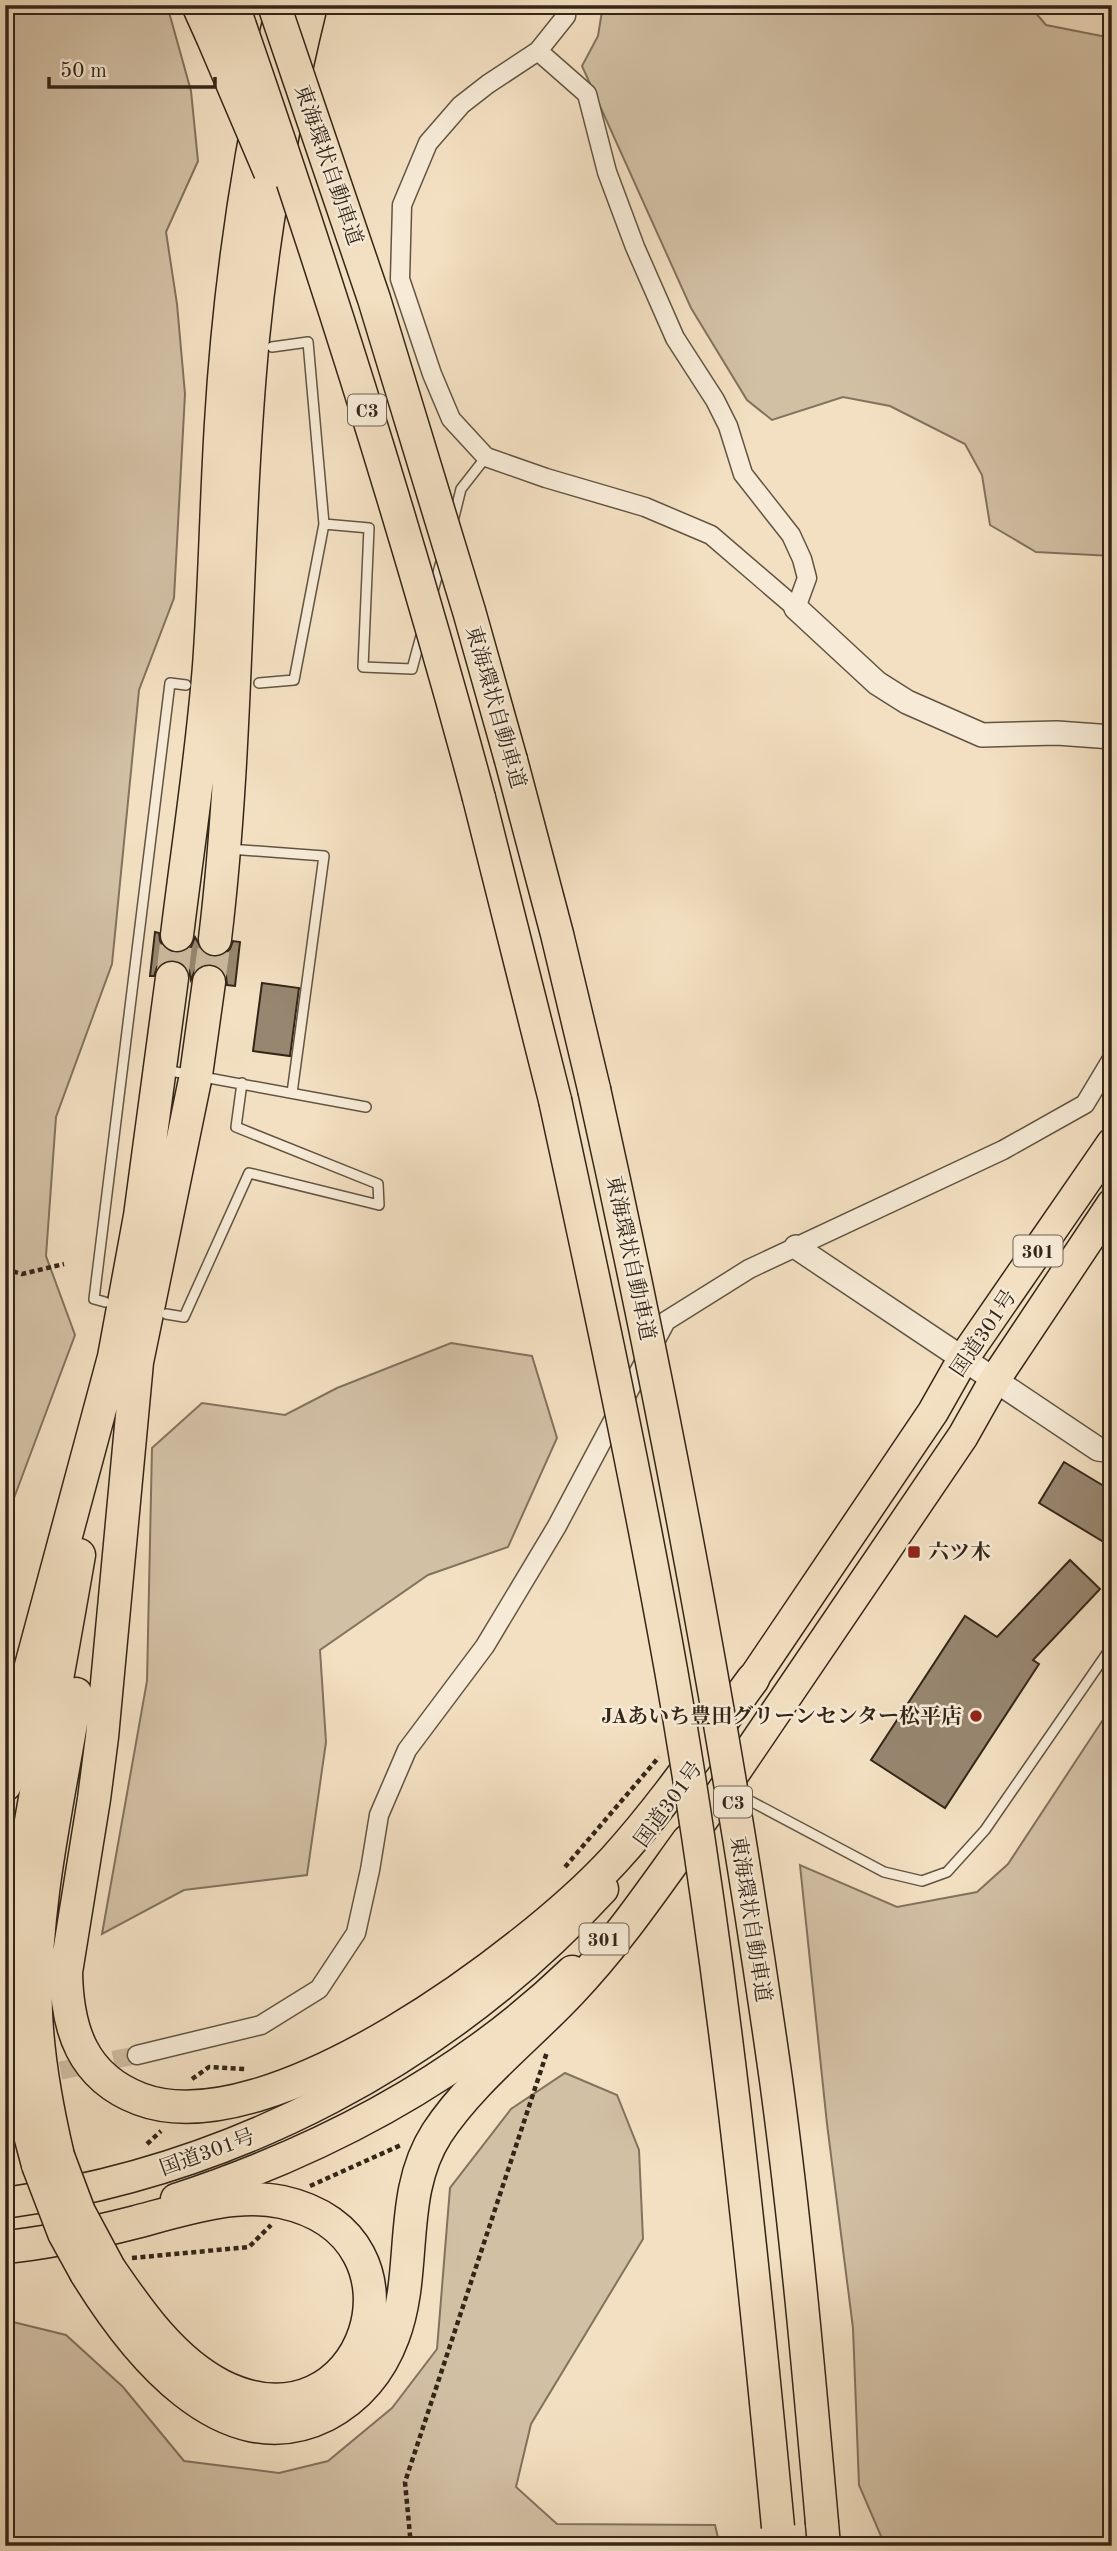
<svg xmlns="http://www.w3.org/2000/svg" width="1117" height="2551" viewBox="0 0 1117 2551" font-family="'Old Standard TT','Noto Serif JP',serif">
<style>
.green{fill:#d2c0a5;stroke:#82725e;stroke-width:2}
.building{fill:#978670;stroke:#332518;stroke-width:2}
.lines{fill:none;stroke-linecap:round;stroke-linejoin:round}
.minor-tunnel{stroke:#cdbba0;stroke-width:18;stroke-dasharray:18 9;stroke-linecap:butt}
.motorway-tunnel{stroke:#cdbba0;stroke-width:32;stroke-dasharray:32 16;stroke-linecap:butt}
.service-casing{stroke:#635442;stroke-width:12}
.minor-casing{stroke:#635442;stroke-width:21}
.tertiary-casing{stroke:#635442;stroke-width:26}
.trunk-casing{stroke:#332518;stroke-width:33}
.motorway-casing{stroke:#332518;stroke-width:35}
.path{stroke:#332518;stroke-width:4.5;stroke-dasharray:5 3.5;stroke-linecap:butt}
.service{stroke:#f7ebd7;stroke-width:9}
.minor{stroke:#f7ebd7;stroke-width:18}
.tertiary{stroke:#f7ebd7;stroke-width:23}
.trunk{stroke:#f3e0c2;stroke-width:30}
.motorway{stroke:#f3e0c2;stroke-width:32}
.motorway-bridge-casing{stroke:#332518;stroke-width:35;stroke-linecap:butt}
.motorway-bridge{stroke:#f3e0c2;stroke-width:32}
.poi-dot{fill:#8f2418;stroke:#f7ebd7;stroke-width:2.5}
.labels{text-anchor:middle;stroke-width:5;stroke-linejoin:round;paint-order:stroke}
.shield{fill:#f7ebd7;stroke:#6e6051;stroke-width:2}
.shield-label{font-size:19px;font-weight:bold;fill:#332518}
.street-label{font-size:21px;fill:#332518;stroke:#f7ebd7}
.poi-label{font-size:21px;font-weight:bold;fill:#332518;stroke:#f7ebd7;text-anchor:start}
</style>
<rect width="100%" height="100%" fill="#f3e0c2"/>
<filter id="stains"><feTurbulence type="fractalNoise" baseFrequency=".00286" numOctaves="4"/><feColorMatrix values="0 0 0 0 .2 0 0 0 0 .09 0 0 0 0 .02 0 0 0 .5 -.17"/></filter>
<radialGradient id="worn" r=".72"><stop offset=".6" stop-color="#630" stop-opacity="0"/><stop offset="1" stop-color="#630" stop-opacity=".3"/></radialGradient>
<path class="green" d="M5 5H167L191 91 198 161 166 232 177 304 185 394 174 598 139 690 112 964 56 1117 46 1256 75 1335 5 1522Z
M603 5H1029L1046 25 1112 38V556L1036 552 990 525 982 475 965 444 890 406 843 397 772 420 747 400 691 308 582 66 598 36Z
M451 1343 532 1356 557 1438 508 1547 428 1575 320 1650 326 1742 307 1875 184 1890 102 1934 147 1681 152 1448 202 1403 285 1415 337 1388Z
M1112 1706V2546H879L881 2536 859 2485 853 2328 827 2124 800 1865 897 1907 977 1892 1008 1864Z
M565 2073 617 2095 639 2150 643 2239 531 2424 516 2487 557 2524 715 2525 720 2546H5V2320L66 2335 123 2387 184 2461 279 2473 328 2461 392 2408 437 2349 450 2188 511 2109Z"/>
<path class="building" d="M155 932 159 933 160 941 165 949 175 953 183 952 191 947 195 937 204 953 212 957 223 955 230 949 233 941 240 942 235 986 227 985 226 976 221 968 211 964 202 965 195 970 191 980 189 970 184 964 174 960 164 961 157 967 154 976H150Z
M262 983 299 988 290 1056 253 1051Z
M1064 1462 1112 1491V1547L1039 1503Z
M1070 1560 1100 1589 1033 1660 1039 1664 945 1808 871 1760 965 1616 997 1637Z"/>
<g class="lines">
<path class="minor-tunnel" d="M34 2076 137 2055"/>
<path class="motorway-tunnel" d="M172 978 177 935
M209 982 215 939"/>
<defs>
<path id="service" d="M453 521 461 489 486 457
M324 524 369 528 363 667 412 669 422 632
M432 595 442 558
M259 683 294 680 324 524 308 342 272 347
M229 849 324 856 292 1093
M165 1070 366 1107
M105 1302 94 1299 170 683 186 685
M166 1314 184 1317 249 1173 379 1205 378 1184 236 1127 242 1083
M739 1795 884 1872 922 1881 947 1872 985 1830 1112 1646"/>
<path id="minor" d="M538 51 587 94 607 172 635 247 675 338 715 400 728 426 743 474 791 535 802 559 807 578 796 608 711 535 645 507 546 478 486 457 451 419 432 374 400 279 402 205 428 143 461 105 488 84 538 51 566 16 567 5
M137 2055 261 2025 319 1989 356 1933 370 1870 379 1815 407 1750 485 1646 557 1526 666 1321 749 1269 1003 1150 1085 1104 1112 1059"/>
<path id="tertiary" d="M796 608 877 683 907 702 982 735 1057 733 1112 737
M796 1247 1098 1449 1112 1451"/>
<path id="trunk" d="M740 1698 933 1412 963 1359 1112 1143
M687 1843 963 1436 994 1381 1112 1204
M176 2199C322 2151 461 2078 572 1971
M5 2203C235 2171 446 2059 603 1889"/>
<path id="motorway" d="M198 5 212 36
M233 5 240 26
M511 760 557 934 594 1089
M479 798 555 1100
M177 935C188 845 202 756 209 666 215 585 216 504 221 423 229 284 250 144 282 9
M215 939C239 740 234 538 253 338 264 226 284 115 311 5
M209 982 196 1075 137 1362 102 1737 94 1799 66 1972C67 2029 82 2077 140 2099 269 2148 530 1951 614 1860 665 1804 708 1740 753 1679
M5 1785 13 1741 28 1677 114 1357 140 1216 172 978
M58 2156C47 2109 38 2062 36 2013 33 1906 59 1799 76 1694
M38 2165C25 2119 15 2072 13 2024 9 1935 26 1847 42 1760 55 1692 67 1623 79 1555
M5 2247C49 2243 93 2233 136 2222 181 2210 235 2192 282 2202 439 2236 365 2456 222 2386 173 2361 139 2312 109 2268
M86 2273C132 2348 223 2467 326 2415 358 2398 380 2372 393 2337 418 2271 397 2195 437 2133 471 2081 529 2036 571 1991 615 1945 651 1892 688 1841
M822 2523 824 2546"/>
</defs>
<use href="#service" class="service-casing"/>
<use href="#minor" class="minor-casing"/>
<use href="#tertiary" class="tertiary-casing"/>
<use href="#trunk" class="trunk-casing"/>
<use href="#motorway" class="motorway-casing"/>
<path class="path" d="M5 1269 22 1274 64 1264
M565 1867 659 1757
M192 2079 209 2067 246 2069
M147 2144 161 2131
M310 2186 401 2145
M132 2258 249 2247 271 2225
M411 2546 405 2482 547 2052"/>
<use href="#service" class="service"/>
<use href="#minor" class="minor"/>
<use href="#tertiary" class="tertiary"/>
<use href="#trunk" class="trunk"/>
<use href="#motorway" class="motorway"/>
<defs>
<path id="motorway-bridge" d="M274 5 374 299 469 611 511 760
M240 26C328 281 409 537 479 798
M212 36 270 172
M594 1089C667 1417 729 1747 776 2080 796 2227 809 2375 822 2523
M555 1100C596 1289 637 1479 671 1670 721 1953 751 2240 778 2527
M58 2156 79 2212 109 2268
M38 2165 64 2233 86 2273"/>
</defs>
<use href="#motorway-bridge" class="motorway-bridge-casing"/>
<use href="#motorway-bridge" class="motorway-bridge"/>
</g>
<g class="poi-dot">
<rect x="907" y="1545" width="14" height="14" rx="3.5"/>
<circle cx="976" cy="1716" r="7"/>
</g>
<g class="labels">
<g class="shield">
<rect x="348" y="394.5" width="38" height="31" rx="5"/>
<rect x="1013.5" y="1235.5" width="49" height="31" rx="5"/>
<rect x="714" y="1786.5" width="38" height="31" rx="5"/>
<rect x="579.5" y="1923.5" width="49" height="31" rx="5"/>
</g>
<g class="shield-label">
<text x="367" y="417">C3</text>
<text x="1038" y="1258">301</text>
<text x="733" y="1809">C3</text>
<text x="604" y="1946">301</text>
</g>
<g class="street-label">
<text transform="translate(329 165) rotate(71)" y="7">東海環状自動車道</text>
<text transform="translate(496 707) rotate(74)" y="7">東海環状自動車道</text>
<text transform="translate(631 1258) rotate(78)" y="7">東海環状自動車道</text>
<text transform="translate(983 1333) rotate(-56)" y="7">国道301号</text>
<text transform="translate(668 1804) rotate(-54)" y="7">国道301号</text>
<text transform="translate(751 1919) rotate(81)" y="7">東海環状自動車道</text>
<text transform="translate(207 2152) rotate(-20)" y="7">国道301号</text>
</g>
<g class="poi-label">
<text x="928" y="1559">六ツ木</text>
<text x="962" y="1723" text-anchor="end">JAあいち豊田グリーンセンター松平店</text>
</g>
</g>
<rect width="1117" height="2551" fill="none" stroke="#f3e0c2" stroke-width="28"/>
<rect x="7" y="7" width="1103" height="2537" fill="none" stroke="#332518" stroke-width="3.5"/>
<rect x="14" y="14" width="1089" height="2523" fill="none" stroke="#332518" stroke-width="2"/>
<path d="M49 77v10h166v-10" fill="none" stroke="#332518" stroke-width="3.5"/>
<text x="60" y="77" font-size="21" fill="#332518" stroke="#f7ebd7" stroke-width="5" paint-order="stroke">50 m</text>
<rect width="100%" height="100%" filter="url(#stains)"/>
<rect width="100%" height="100%" fill="url(#worn)"/>
</svg>
